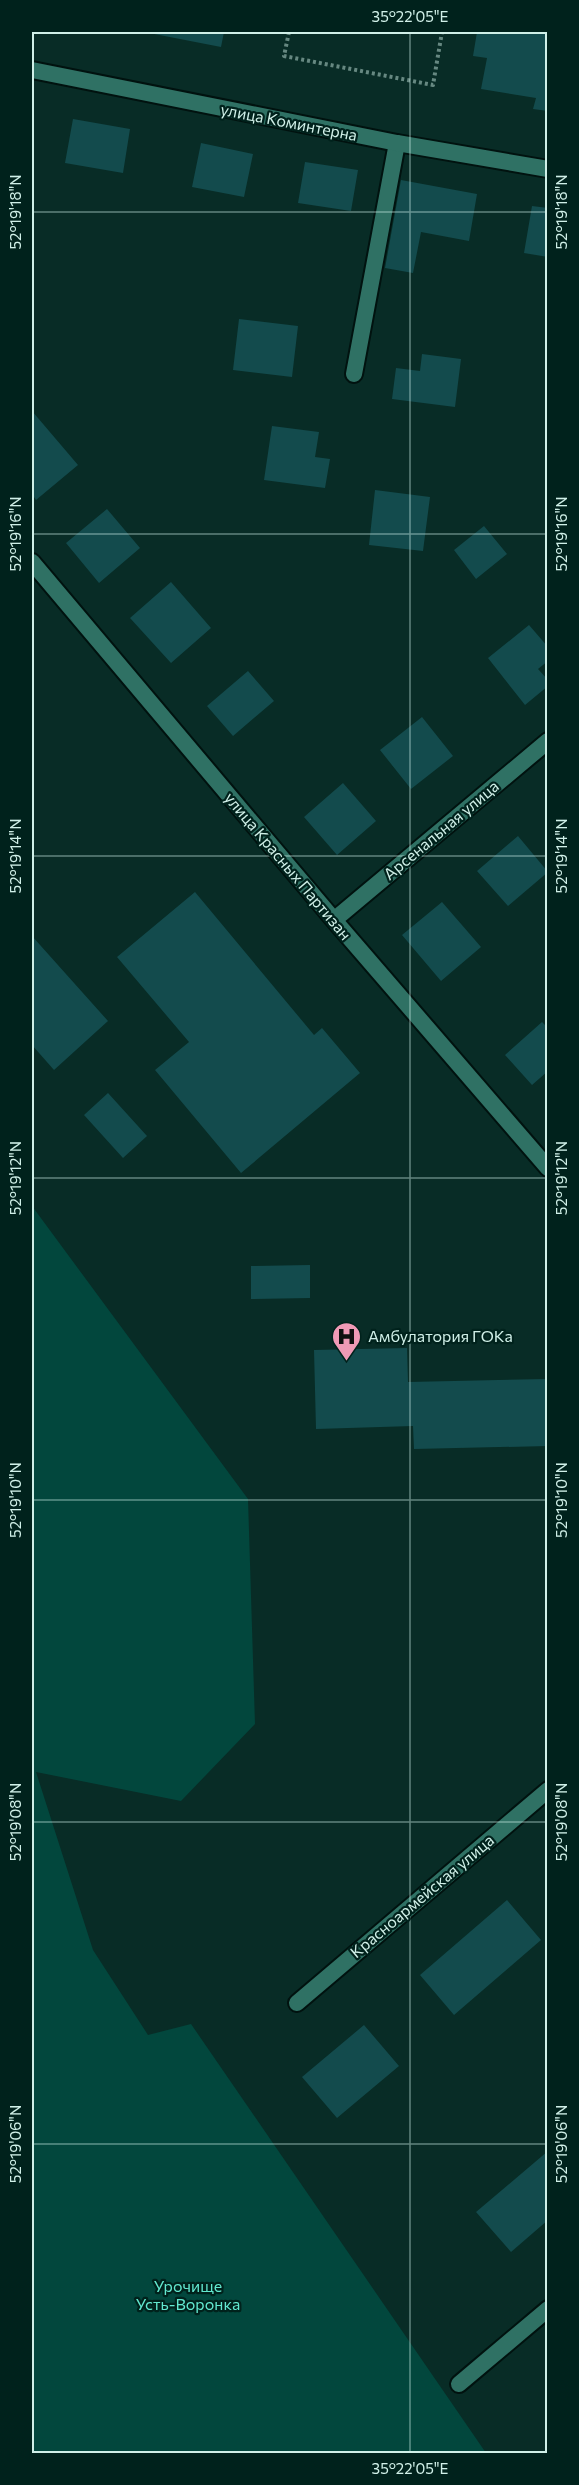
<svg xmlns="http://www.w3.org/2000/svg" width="579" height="2485" viewBox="0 0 579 2485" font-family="Commissioner,sans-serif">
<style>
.green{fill:#02473d}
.building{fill:#134b4d}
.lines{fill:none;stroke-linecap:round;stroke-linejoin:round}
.service-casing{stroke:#01120f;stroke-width:20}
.minor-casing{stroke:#01120f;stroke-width:20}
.path{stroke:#668881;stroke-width:4;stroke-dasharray:3 3;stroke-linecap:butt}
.service{stroke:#2f7164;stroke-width:16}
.minor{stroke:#2f7164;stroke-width:16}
.ticks{fill:none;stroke:#d0f0e8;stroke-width:1.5;stroke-opacity:0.45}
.labels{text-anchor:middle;stroke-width:4.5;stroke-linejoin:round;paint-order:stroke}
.street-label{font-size:16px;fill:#d0f0e8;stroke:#00221c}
.poi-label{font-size:16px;fill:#d0f0e8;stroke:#00221c;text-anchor:start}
.park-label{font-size:16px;fill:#62e9d0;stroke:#00221c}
.neatline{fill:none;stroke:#d0f0e8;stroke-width:2}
.ticks-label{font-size:15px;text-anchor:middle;fill:#d0f0e8}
</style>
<rect width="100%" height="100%" fill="#082c26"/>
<path class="green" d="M32 1206 248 1499 255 1724 181 1801 36 1772 93 1950 148 2035 191 2024 486 2453H32Z"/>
<path class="building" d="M144 32H224L221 47Z
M477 32H548V111L533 109 536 98 481 89 487 58 473 56Z
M73 119 130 129 123 173 65 163Z
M201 143 253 154 244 197 192 187Z
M305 162 358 170 351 211 298 203Z
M401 180 477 194 469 241 421 232 413 273 385 268Z
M532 206 548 208V257L524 253Z
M239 319 298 326 292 377 233 370Z
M422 354 461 359 455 407 392 399 396 368 420 371Z
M32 411 78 465 36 500 32 494Z
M272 426 319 432 315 457 330 459 325 488 264 480Z
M375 490 430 497 423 551 369 545Z
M107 509 140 548 99 583 66 543Z
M484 526 507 554 476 579 454 550Z
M171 582 211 628 171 663 130 618Z
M529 625 548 647V661L538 669 548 680V686L525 705 488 658Z
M248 671 274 701 233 736 207 706Z
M422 717 453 756 411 789 380 750Z
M343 783 376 821 337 855 304 817Z
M518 836 548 872 508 906 477 871Z
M195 892 314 1035 322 1028 360 1073 241 1173 155 1070 189 1042 117 957Z
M442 902 481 947 441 981 402 935Z
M32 936 108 1021 54 1070 32 1045Z
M542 1022 548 1028V1071L532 1085 505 1055Z
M108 1093 147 1136 123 1158 84 1115Z
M310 1265V1298L251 1299V1266Z
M407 1348 408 1382 548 1379V1446L414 1449 413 1426 316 1429 314 1350Z
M507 1900 541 1940 454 2015 420 1975Z
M364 2025 399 2066 337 2118 302 2077Z
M548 2151V2220L511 2252 476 2212Z"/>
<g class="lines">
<defs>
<path id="service" d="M354 374 397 143"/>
<path id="minor" d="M32 70 397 143 548 169
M32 562 334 920 548 1168
M334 920 548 741
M297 2003 548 1790
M459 2384 548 2309"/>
</defs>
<use href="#service" class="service-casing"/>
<use href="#minor" class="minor-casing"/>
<path class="path" d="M289 32 284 56 433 85 442 32"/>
<use href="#service" class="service"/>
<use href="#minor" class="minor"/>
</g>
<path class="ticks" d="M410 32V2454M32 212H548M32 534H548M32 856H548M32 1178H548M32 1500H548M32 1822H548M32 2144H548"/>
<defs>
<symbol id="hospital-pin" viewBox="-11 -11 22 30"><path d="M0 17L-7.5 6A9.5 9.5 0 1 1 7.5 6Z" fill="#f09ab6" stroke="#00221c"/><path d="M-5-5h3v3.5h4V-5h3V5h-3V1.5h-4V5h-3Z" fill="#111"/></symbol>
</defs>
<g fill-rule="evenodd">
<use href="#hospital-pin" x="330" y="1320" width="33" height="45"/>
</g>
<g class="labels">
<g class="street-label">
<text transform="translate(289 122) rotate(11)" y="6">улица Коминтерна</text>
<text transform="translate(441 830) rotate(-40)" y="6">Арсенальная улица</text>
<text transform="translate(288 866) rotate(50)" y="6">улица Красных Партизан</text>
<text transform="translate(422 1896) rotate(-40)" y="6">Красноармейская улица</text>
</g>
<g class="poi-label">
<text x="368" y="1342">Амбулатория ГОКа</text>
</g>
<g class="park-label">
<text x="188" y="2292">Урочище<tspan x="188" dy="18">Усть-Воронка</tspan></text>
</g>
</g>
<rect width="579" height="2485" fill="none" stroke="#00221c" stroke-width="66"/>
<rect x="33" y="33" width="513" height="2419" class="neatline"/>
<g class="ticks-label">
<text x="410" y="22">35°22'05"E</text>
<text transform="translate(16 212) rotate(-90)" y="5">52°19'18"N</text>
<text transform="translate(562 212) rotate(-90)" y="5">52°19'18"N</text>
<text transform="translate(16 534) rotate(-90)" y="5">52°19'16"N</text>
<text transform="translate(562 534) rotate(-90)" y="5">52°19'16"N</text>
<text transform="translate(16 856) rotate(-90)" y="5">52°19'14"N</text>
<text transform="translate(562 856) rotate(-90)" y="5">52°19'14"N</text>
<text transform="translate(16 1178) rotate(-90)" y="5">52°19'12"N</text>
<text transform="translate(562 1178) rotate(-90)" y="5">52°19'12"N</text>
<text transform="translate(16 1500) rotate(-90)" y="5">52°19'10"N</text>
<text transform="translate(562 1500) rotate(-90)" y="5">52°19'10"N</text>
<text transform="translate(16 1822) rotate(-90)" y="5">52°19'08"N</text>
<text transform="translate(562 1822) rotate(-90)" y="5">52°19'08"N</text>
<text transform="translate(16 2144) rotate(-90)" y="5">52°19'06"N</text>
<text transform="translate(562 2144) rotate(-90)" y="5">52°19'06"N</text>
<text x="410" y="2474">35°22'05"E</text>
</g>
</svg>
